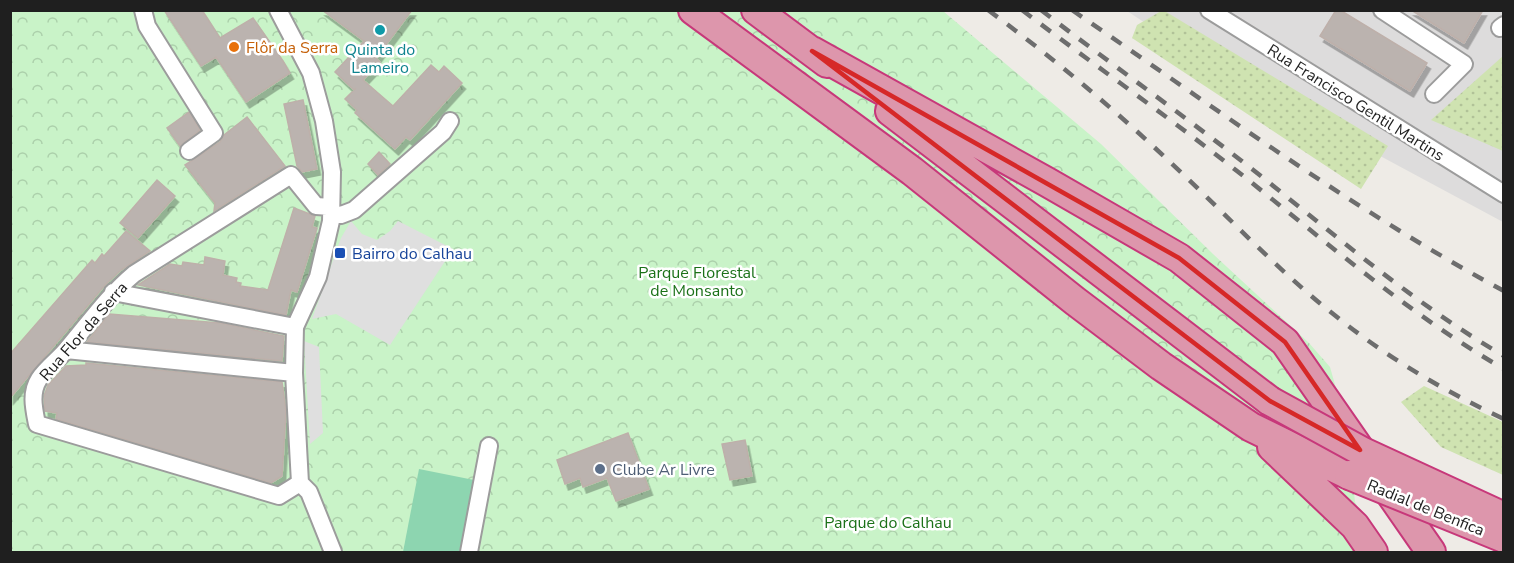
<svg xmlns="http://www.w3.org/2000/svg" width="1514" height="563" viewBox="0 0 1514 563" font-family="'Nunito Sans',sans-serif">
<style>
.residential{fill:#dddcdc}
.grass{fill:url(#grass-dots)}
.park{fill:url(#park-crowns)}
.pitch{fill:#8dd5b0}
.parking{fill:#dfdfdf}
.building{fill:#bbb3af;stroke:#beb0aa;stroke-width:1.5;filter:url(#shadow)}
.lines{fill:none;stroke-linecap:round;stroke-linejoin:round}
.street-casing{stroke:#9c9c9c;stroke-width:20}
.highway-casing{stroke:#c7387a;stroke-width:32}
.street{stroke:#fff;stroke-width:16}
.highway{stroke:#dd96ac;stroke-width:28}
.rail{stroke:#6d6d6d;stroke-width:4.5;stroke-dasharray:12 12;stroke-linecap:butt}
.highway-bridge-casing{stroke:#c7387a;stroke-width:32;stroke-linecap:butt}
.highway-bridge{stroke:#dd96ac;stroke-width:28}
.marked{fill:none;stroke:#d62828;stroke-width:4.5;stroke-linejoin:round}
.culture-dot{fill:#0f9aa8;stroke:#fff;stroke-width:2}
.food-dot{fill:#e8710a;stroke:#fff;stroke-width:2}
.transit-dot{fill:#1a4fb4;stroke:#fff;stroke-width:2}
.service-dot{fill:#5c6f8a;stroke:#fff;stroke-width:2}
.labels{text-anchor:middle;stroke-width:5;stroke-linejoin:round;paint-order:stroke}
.food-label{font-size:16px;fill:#c56008;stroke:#fff;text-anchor:start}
.culture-label{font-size:16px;fill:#0d838f;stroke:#fff}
.street-label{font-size:16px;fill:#1f1f1f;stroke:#fff}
.transit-label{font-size:16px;fill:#164399;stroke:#fff;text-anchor:start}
.park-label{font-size:16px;fill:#1b7118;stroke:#fff}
.service-label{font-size:16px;fill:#4e5e75;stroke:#fff;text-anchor:start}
</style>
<defs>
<pattern id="grass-dots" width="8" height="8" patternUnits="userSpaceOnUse" patternTransform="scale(1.5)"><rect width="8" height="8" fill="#cfe3b1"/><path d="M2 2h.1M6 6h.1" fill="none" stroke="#b1c298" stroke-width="1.8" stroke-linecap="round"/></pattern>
<pattern id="park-crowns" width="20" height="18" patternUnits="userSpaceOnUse" patternTransform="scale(1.5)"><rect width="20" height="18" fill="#c9f3c8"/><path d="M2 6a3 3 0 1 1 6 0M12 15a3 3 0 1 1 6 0" fill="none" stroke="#acd0ab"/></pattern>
<filter id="shadow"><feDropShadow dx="3.5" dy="6" stdDeviation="0" flood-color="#0004"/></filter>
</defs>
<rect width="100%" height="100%" fill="#eeebe6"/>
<path class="residential" d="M1127 11H1503V222L1200 59Z"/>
<path class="grass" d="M1163 10 1388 146 1361 189 1132 38 1137 25Z
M1503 56V151L1431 120Z
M1424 386 1503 422V475L1441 447 1401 402Z"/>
<path class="park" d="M10 11H943L1101 144 1213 254 1309 343 1330 367 1347 427 1355 502 1383 552H11Z"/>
<path class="pitch" d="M419 469 479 481 465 552H403Z"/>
<path class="parking" d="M351 221 362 234 377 240 390 231 398 221 453 249 390 345 336 314 312 319 341 238Z
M304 341 319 347 323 433 310 444Z"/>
<path class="building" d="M164 10H202L220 38 253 18 283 61 290 73 246 102 216 57 201 66Z
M322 10H412L376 58 380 62 363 80 393 106 431 65 439 72 444 66 462 83 410 140 406 137 395 149 355 113 357 110 345 99 356 88 354 90 335 72 364 41Z
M1336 10H1340L1427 63 1410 91 1320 36Z
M1411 10H1483L1464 43Z
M303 100 317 169 302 172 297 166 284 104Z
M189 112 200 130 180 146 167 128Z
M247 117 285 166 214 211 215 203 185 165 220 142 224 135Z
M379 152 390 164 378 175 368 164Z
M157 180 175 196 138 238 120 223Z
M294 208 315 216 312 227 317 228 297 292 291 290 286 315 138 285 170 264 182 266 183 262 204 265 205 257 225 261 223 275 237 278 236 282 241 283 240 286 268 290Z
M126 231 150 251 121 270 105 285 10 398V354L92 260 95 263 102 254 104 256Z
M109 314 220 323 284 336 282 361 87 342Z
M86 363 282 382 286 411 282 476 271 483 56 419 57 413 45 411 44 396 48 385 66 366 86 365Z
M628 433 649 489 616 501 607 478 583 487 580 478 565 484 557 460Z
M745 440 752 476 730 480 722 444Z"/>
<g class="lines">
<defs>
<path id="street" d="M143 10 147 26 214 133 189 151
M278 10 311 73 324 121 332 172 331 221 318 277 295 327 294 373 300 483
M1209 10 1504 194
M1382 10 1464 64 1434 94
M1500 28 1504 25
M331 214 341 215 354 210 443 132 450 121
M113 292 295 327
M66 350 294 373
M300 483 279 496 37 424C34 409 30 393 39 379 46 368 59 359 67 349 89 323 108 296 134 274L291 175 316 206 331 207
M300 483 309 492 333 552
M469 552 489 446"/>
<path id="highway" d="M693 10 912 171 1075 301 1161 366 1251 427 1349 475
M756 10 827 63
M812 51 1047 182 1179 258 1285 342 1431 552
M890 111 1270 401
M1272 447 1355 526 1373 552"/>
</defs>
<use href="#street" class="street-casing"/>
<use href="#highway" class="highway-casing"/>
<use href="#street" class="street"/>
<use href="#highway" class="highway"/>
<path class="rail" d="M988 10C1052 57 1113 108 1170 162 1226 214 1277 270 1337 317 1388 358 1444 391 1504 419
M1022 10C1093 64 1167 116 1237 171 1324 240 1407 313 1504 369
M1041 10C1111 64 1183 115 1252 169 1334 234 1413 303 1504 356
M1072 10C1214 107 1353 210 1504 291"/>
<defs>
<path id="highway-bridge" d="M1270 401 1363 452 1504 517
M1349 475 1504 538"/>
</defs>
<use href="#highway-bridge" class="highway-bridge-casing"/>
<use href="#highway-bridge" class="highway-bridge"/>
</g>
<path class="marked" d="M812 51 1179 258 1285 342 1360 450 1270 401Z"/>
<circle class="culture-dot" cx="380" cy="30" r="6"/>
<circle class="food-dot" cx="234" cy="47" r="6"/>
<rect class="transit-dot" x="334" y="247" width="12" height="12" rx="3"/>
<circle class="service-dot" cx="600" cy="469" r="6"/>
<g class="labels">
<g class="food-label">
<text x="246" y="53">Flôr da Serra</text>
</g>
<g class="culture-label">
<text x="380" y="55">Quinta do<tspan x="380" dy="18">Lameiro</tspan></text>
</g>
<g class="street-label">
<text transform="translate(1356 102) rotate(32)" y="6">Rua Francisco Gentil Martins</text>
<text transform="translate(83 331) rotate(-49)" y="6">Rua Flor da Serra</text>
<text transform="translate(1426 507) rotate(22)" y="6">Radial de Benfica</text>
</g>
<g class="transit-label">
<text x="352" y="259">Bairro do Calhau</text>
</g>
<g class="park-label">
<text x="697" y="278">Parque Florestal<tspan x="697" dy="18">de Monsanto</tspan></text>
<text x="888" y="528">Parque do Calhau</text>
</g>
<g class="service-label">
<text x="612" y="475">Clube Ar Livre</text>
</g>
</g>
<rect width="1514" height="563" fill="none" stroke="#1f1f1f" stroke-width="24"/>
</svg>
